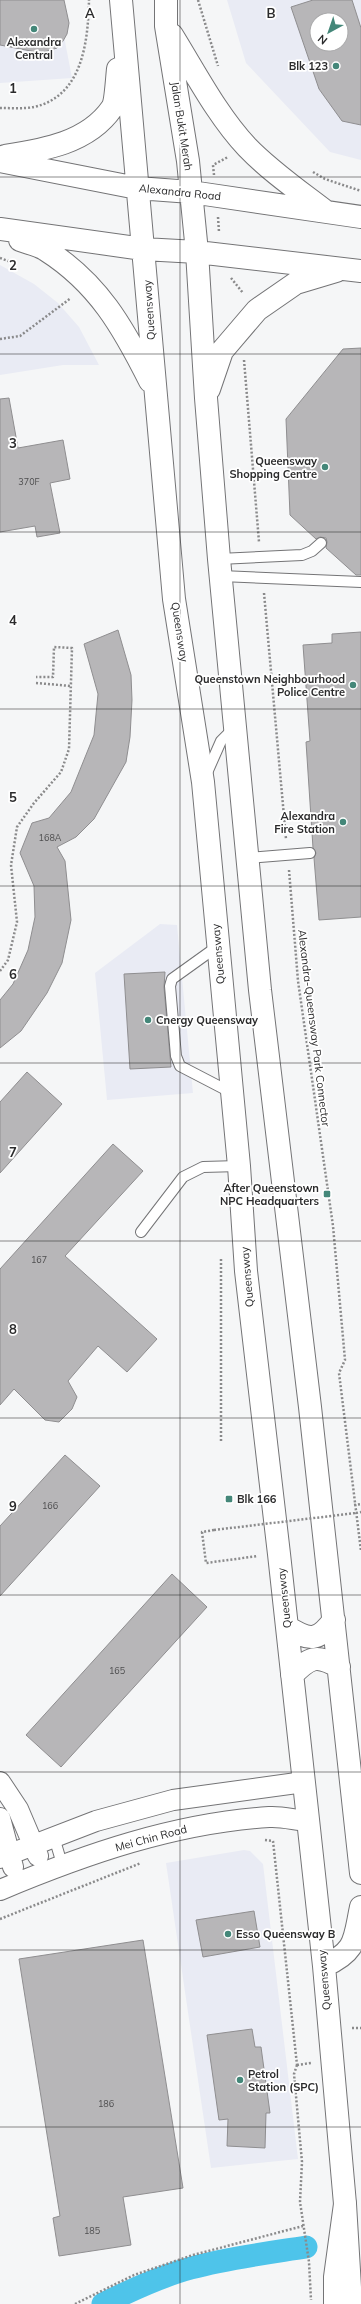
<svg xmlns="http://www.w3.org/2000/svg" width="361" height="2304" viewBox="0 0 361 2304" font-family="Mulish,sans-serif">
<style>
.built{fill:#e9ebf4;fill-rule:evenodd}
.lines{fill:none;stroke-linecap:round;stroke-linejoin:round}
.canal{stroke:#4ec4ea;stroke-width:23}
.building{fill:#b7b6b8;stroke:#8f8e90;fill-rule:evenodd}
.service-casing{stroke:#747476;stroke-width:12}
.minor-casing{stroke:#747476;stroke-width:22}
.primary-casing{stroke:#747476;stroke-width:24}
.trunk-casing{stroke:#747476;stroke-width:24}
.path{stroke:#8a8a8b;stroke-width:2.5;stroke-dasharray:2 2;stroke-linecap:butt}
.service{stroke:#fff;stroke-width:10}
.minor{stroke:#fff;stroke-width:20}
.primary{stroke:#fff;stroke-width:22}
.trunk{stroke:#fff;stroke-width:22}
.path-bridge{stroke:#8a8a8b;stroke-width:2.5;stroke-dasharray:2 2;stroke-linecap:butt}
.grid{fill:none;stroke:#2b2b2c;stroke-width:1;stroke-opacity:0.55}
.poi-dot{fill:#448779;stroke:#fff;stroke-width:1.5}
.labels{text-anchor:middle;stroke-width:3.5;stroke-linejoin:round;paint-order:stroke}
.number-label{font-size:9px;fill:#4e4e4f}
.poi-label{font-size:11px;font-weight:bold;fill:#2b2b2c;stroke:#fff;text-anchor:end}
.street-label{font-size:11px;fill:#2b2b2c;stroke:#fff}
.grid-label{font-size:13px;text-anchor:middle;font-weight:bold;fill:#2b2b2c;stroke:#fff;stroke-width:3.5;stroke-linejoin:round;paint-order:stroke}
</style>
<rect width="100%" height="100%" fill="#f5f6f7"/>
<path class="built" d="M0 0H57L72 78 0 83Z
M227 0H361V160L330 152 246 63ZM317 20H341V44H317Z
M0 265 34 284 58 303 79 327 99 365H63L0 375Z
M160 924 177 925 193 1093 107 1100 95 973Z
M244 1850 250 1851 263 1864 298 2159 211 2168 166 1863Z"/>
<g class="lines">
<path class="canal" d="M103 2304C131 2290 161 2276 191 2268 228 2258 268 2253 306 2247"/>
</g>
<path class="building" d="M0 0H64L69 23 67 34 63 41 57 48 41 53 0 45Z
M313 0H352L361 28V125L342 121 319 89 291 7ZM317 20H341V44H317Z
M361 348V575H356L326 548 327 542 326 538 320 537 316 539 290 515 286 419 343 349Z
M9 398 18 448 63 440 70 479 50 483 60 533 37 537 35 526 0 532V399Z
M118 630 131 675 132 700 130 737 126 762 94 819 76 837 57 847 65 861 71 920 62 963 47 993 21 1031 0 1048V1000L13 984 28 950 35 917 34 886 20 853 32 823 49 818 71 792 94 735 98 694 84 644Z
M361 632V917L319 920 314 858 316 853 313 848 306 742 310 741 303 645 332 643V634Z
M165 972 164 987 171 1067 130 1069 124 974Z
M27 1072 62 1104 0 1173V1102Z
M113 1144 143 1171 65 1256 157 1339 127 1372 98 1346 68 1381 77 1397 72 1409 59 1422 45 1420 14 1389 0 1405V1269Z
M65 1455 100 1486 0 1596V1526Z
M172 1574 207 1607 61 1767 26 1735Z
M254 1911 260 1947 203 1957 196 1920Z
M143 1940 183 2188 123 2197 131 2245 59 2256 53 2218 60 2216 19 1959Z
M252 2029 255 2047H261L270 2113H266L265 2148 227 2146 228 2119 219 2120 207 2035Z"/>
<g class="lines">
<defs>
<path id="service" d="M219 559 302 555 312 551 321 543
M221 576 361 582
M206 775 221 741 234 728
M248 858 310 853
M218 946 172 979 170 986 176 1056 180 1066 232 1093
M141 1232 183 1177 203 1167 239 1166
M54 1837 62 1864"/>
<path id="minor" d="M0 1782 18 1809 38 1856
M0 1818 13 1867
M0 1858 96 1821 173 1800 304 1782
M0 1890C86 1854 175 1823 269 1817 281 1816 295 1820 308 1821"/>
<path id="primary" d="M121 0 174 599 203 782 239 1166 246 1271 279 1554 324 1966 345 2204 351 2304
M166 0V26L188 161 197 252 206 398 219 559 260 990 310 1407 361 1873
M172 35C195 72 217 115 247 147 270 171 299 191 325 211
M5 156C43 150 88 143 112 108 116 102 117 77 118 69
M0 161 137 188 191 192 361 217
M0 229 143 249 197 252 361 271
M20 240C28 243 39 245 46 250 98 283 123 327 150 381
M209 389 222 351 257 310 296 283 336 271
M287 1627C310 1641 317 1642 334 1620
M292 1675C310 1657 316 1654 339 1667
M324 1966C357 1951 354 1940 361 1907"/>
<path id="trunk" d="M335 2304V2277L345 2204"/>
</defs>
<use href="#service" class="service-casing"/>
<use href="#minor" class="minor-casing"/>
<use href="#primary" class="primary-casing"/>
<use href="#trunk" class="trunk-casing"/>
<path class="path" d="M198 0 218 66
M0 108C11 108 24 109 34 107 83 96 88 41 89 0
M313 172 325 179 361 191
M214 175 213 165 228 157
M218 217 219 232
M0 258 11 262
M231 278 243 293
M0 339 20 336 71 298
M244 360 259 542
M264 593 286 839
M36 683 71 686
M289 870 298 981 333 1226 345 1360 339 1373 361 1551
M0 971 8 960 17 922 11 865 17 827 34 803 61 772 69 749 72 648 54 647 53 677H36
M221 1441V1257
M354 1505 361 1504
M356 1513 361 1512
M214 1530 202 1532 206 1563 258 1556
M265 1840 273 1841
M273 1841 297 2065
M0 1919 141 1863
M352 2028H361
M297 2065 294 2074 302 2162 300 2202 309 2262 311 2300
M297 2065 311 2063
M75 2304 134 2275 193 2255 303 2226"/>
<use href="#service" class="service"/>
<use href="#minor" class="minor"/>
<use href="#primary" class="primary"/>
<use href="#trunk" class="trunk"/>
<path class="path-bridge" d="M214 1530 356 1513"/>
</g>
<path class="grid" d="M180 0V2304M0 177H361M0 354H361M0 532H361M0 709H361M0 886H361M0 1063H361M0 1241H361M0 1418H361M0 1595H361M0 1772H361M0 1950H361M0 2127H361"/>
<g class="poi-dot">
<circle cx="34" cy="29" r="4"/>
<circle cx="336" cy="66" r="4"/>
<circle cx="325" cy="467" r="4"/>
<circle cx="353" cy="685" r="4"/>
<circle cx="343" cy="822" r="4"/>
<circle cx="148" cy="1020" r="4"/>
<rect x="323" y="1190" width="8" height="8" rx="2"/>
<rect x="225" y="1495" width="8" height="8" rx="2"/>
<circle cx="228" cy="1934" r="4"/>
<circle cx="240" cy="2080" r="4"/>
</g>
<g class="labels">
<g class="number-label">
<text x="29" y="485">370F</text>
<text x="50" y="841">168A</text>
<text x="39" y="1263">167</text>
<text x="50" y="1509">166</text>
<text x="117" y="1674">165</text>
<text x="106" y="2107">186</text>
<text x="92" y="2234">185</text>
</g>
<g class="poi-label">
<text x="34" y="46" text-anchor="middle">Alexandra<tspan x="34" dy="13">Central</tspan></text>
<text x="328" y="70">Blk 123</text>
<text x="317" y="465">Queensway<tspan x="317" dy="13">Shopping Centre</tspan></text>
<text x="345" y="683">Queenstown Neighbourhood<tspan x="345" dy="13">Police Centre</tspan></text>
<text x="335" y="820">Alexandra<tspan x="335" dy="13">Fire Station</tspan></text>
<text x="156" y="1024" text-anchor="start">Cnergy Queensway</text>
<text x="319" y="1192">After Queenstown<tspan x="319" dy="13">NPC Headquarters</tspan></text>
<text x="237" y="1503" text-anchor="start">Blk 166</text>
<text x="236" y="1938" text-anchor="start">Esso Queensway B</text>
<text x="248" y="2078" text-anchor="start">Petrol<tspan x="248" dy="13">Station (SPC)</tspan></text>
</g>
<g class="street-label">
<text transform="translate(182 126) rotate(81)" y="4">Jalan Bukit Merah</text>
<text transform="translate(180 192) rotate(6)" y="4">Alexandra Road</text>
<text transform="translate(149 310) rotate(-94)" y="4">Queensway</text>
<text transform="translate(180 632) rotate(81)" y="4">Queensway</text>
<text transform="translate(218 954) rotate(-95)" y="4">Queensway</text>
<text transform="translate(314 1028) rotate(83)" y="4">Alexandra-Queensway Park Connector</text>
<text transform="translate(247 1277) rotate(-95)" y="4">Queensway</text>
<text transform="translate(284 1598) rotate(-96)" y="4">Queensway</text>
<text transform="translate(151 1838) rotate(-15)" y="4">Mei Chin Road</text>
<text transform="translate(324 1980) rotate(-95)" y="4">Queensway</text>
</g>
</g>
<g class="grid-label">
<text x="90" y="18">A</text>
<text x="271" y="18">B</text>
<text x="13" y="93">1</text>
<text x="13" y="270">2</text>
<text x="13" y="448">3</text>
<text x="13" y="625">4</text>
<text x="13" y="802">5</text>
<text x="13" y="979">6</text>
<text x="13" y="1157">7</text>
<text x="13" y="1334">8</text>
<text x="13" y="1511">9</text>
</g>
<g transform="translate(329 32) rotate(220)"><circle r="19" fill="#ffffff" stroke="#aaaaab"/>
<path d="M0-3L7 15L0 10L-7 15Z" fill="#448779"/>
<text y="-6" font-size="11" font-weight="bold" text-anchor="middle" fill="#2b2b2c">N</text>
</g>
</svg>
